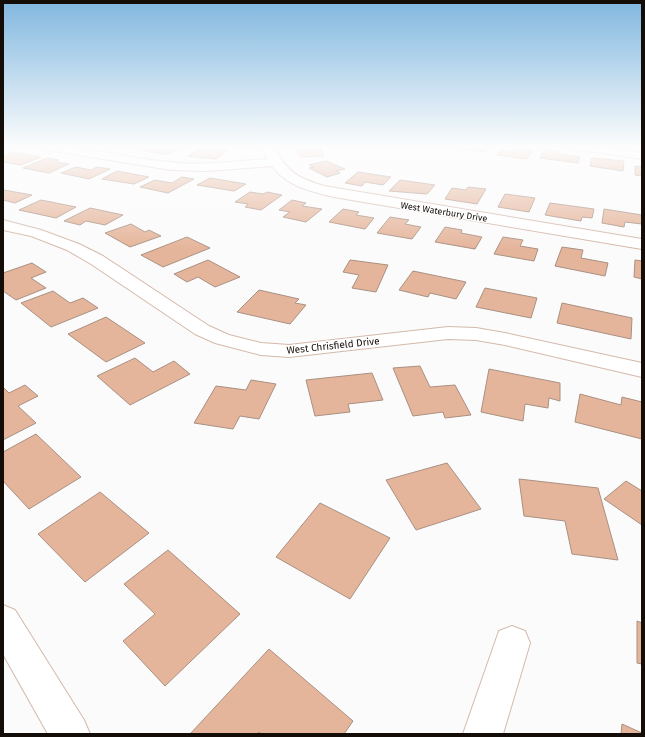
<svg xmlns="http://www.w3.org/2000/svg" width="645" height="737" viewBox="0 0 645 737" font-family="'Fira Sans',sans-serif">
<style>
.building{fill:#e5b59b;stroke:#a99082}
.lines{fill:none;stroke-linecap:round;stroke-linejoin:round}
.minor-casing{stroke:#d4b9ab;stroke-width:2}
.minor{fill:#fff;fill-rule:evenodd}
.labels{text-anchor:middle;stroke-width:3;stroke-linejoin:round;paint-order:stroke}
.far-street-label{font-size:9px;fill:#140c07;stroke:#fff}
.street-label{font-size:10px;fill:#140c07;stroke:#fff}
</style>
<rect width="100%" height="100%" fill="#fbfbfb"/>
<path class="building" d="M153 146H173L182 147 167 154 143 151Z
M456 146H490L485 152 454 148Z
M320 147 324 156 300 157 296 148Z
M517 147 533 149 527 159 497 155 500 150 514 152Z
M199 149 226 151 216 159 188 156Z
M544 150 559 152 558 154 580 157 578 163 540 158Z
M13 152 41 157 21 165 3 162V156Z
M47 158 59 160 55 162 69 164 49 173 23 168Z
M592 158 624 161 623 171 590 166Z
M326 161 345 169 336 171 340 173 327 177 309 168 314 167 309 165Z
M635 166 642 167V176L635 175Z
M76 167 91 170 97 167 110 169 89 179 61 173Z
M117 171 149 177 134 184 102 179Z
M358 172 391 177 383 185 365 182 362 186 345 183Z
M182 177 194 179 168 193 140 187 155 180 172 183Z
M210 178 246 184 234 191 197 185Z
M400 180 435 185 427 194 389 191Z
M468 187 486 189 477 204 445 199 452 188 466 190Z
M3 190H4L32 195 15 203 3 200Z
M250 192 263 194 267 192 282 195 261 210 245 207 248 204 235 202Z
M505 194 535 198 529 212 498 207Z
M41 200 76 207 56 218 19 210Z
M292 200 306 203 302 206 322 209 306 222 283 217 290 212 279 210Z
M550 203 594 209 592 218 582 217 581 221 545 215Z
M90 208 123 215 105 225 86 221 80 225 64 221Z
M343 209 359 212 356 215 374 218 365 229 329 222Z
M604 209 642 215V224L625 222 624 227 602 223Z
M390 217 409 220 405 224 421 227 412 239 377 233Z
M131 224 145 232 149 230 161 236 130 247 105 233Z
M445 227 462 230 461 233 482 237 475 249 435 242Z
M187 237 210 248 163 267 141 255Z
M503 237 523 240 520 246 538 249 534 261 494 254Z
M562 247 583 250 581 258 608 263 605 276 555 266Z
M208 260 240 277 215 287 198 277 187 282 174 274Z
M350 260 388 265 376 292 352 288 359 275 343 272Z
M635 260 642 261V279L634 277Z
M32 263 46 272 31 278 46 288 16 300 3 291V273Z
M413 271 466 282 456 299 430 293 428 297 399 290Z
M485 288 537 298 531 318 476 307Z
M259 290 299 299 295 303 306 305 290 324 237 312Z
M53 291 70 303 83 298 98 308 51 327 21 303Z
M562 303 632 318 631 339 557 323Z
M106 317 145 343 106 362 68 334Z
M135 358 153 372 174 361 190 374 130 405 97 376Z
M420 366 430 387 455 385 471 415 445 418 443 412 413 416 393 368Z
M489 369 560 383V401L549 398 548 408 525 404 523 421 481 412Z
M372 373 383 400 348 404 350 412 315 416 306 380Z
M251 380 276 384 259 419 240 416 233 429 194 423 216 386 246 390Z
M25 385 38 396 18 406 36 423 3 440V387L9 393Z
M580 394 621 405 622 397 642 402V439L575 422Z
M36 434 81 477 29 509 3 481V452Z
M447 463 481 509 416 530 386 480Z
M519 479 598 488 618 560 572 554 565 521 524 516Z
M626 481 642 491V525L604 499Z
M100 492 149 533 85 582 38 534Z
M320 503 390 538 350 599 276 557Z
M168 550 240 614 165 686 123 641 155 614 124 584Z
M637 621 642 623V664L637 663Z
M269 649 353 721 344 734H261L259 732 257 734H190Z
M622 724 642 733V734H621Z"/>
<g class="lines">
<defs>
<path id="minor" d="M36 146C82 145 125 158 170 162 203 166 236 161 268 159L261 146H273C288 172 295 177 324 186L642 239V249L334 197C312 192 286 186 272 166L207 171 171 170 42 149Z
M568 146H597L642 153V159L574 149Z
M3 220 41 230 79 244 103 256 209 326 229 335 261 343 289 345 448 327 476 328 505 333 642 363V377L505 345 476 340 448 339 289 357 261 355 215 343 195 334 91 264 67 250 31 236 3 230Z
M3 605 15 610 84 720 90 734H48L3 654Z
M512 626 525 631 530 643 503 734H463L499 631Z"/>
</defs>
<use href="#minor" class="minor-casing"/>
<use href="#minor" class="minor"/>
</g>
<linearGradient id="sky" x2="0" y2="1"><stop stop-color="#80b7df"/><stop offset="0.59" stop-color="#fdfdfd"/><stop offset="1" stop-color="#fdfdfd" stop-opacity="0"/></linearGradient>
<rect width="645" height="249" fill="url(#sky)"/>
<g class="labels">
<g class="far-street-label">
<text transform="translate(444 212) rotate(9)" y="3">West Waterbury Drive</text>
</g>
<g class="street-label">
<text transform="translate(333 345) rotate(-6)" y="4">West Chrisfield Drive</text>
</g>
</g>
<rect width="645" height="737" fill="none" stroke="#140c07" stroke-width="8"/>
</svg>
